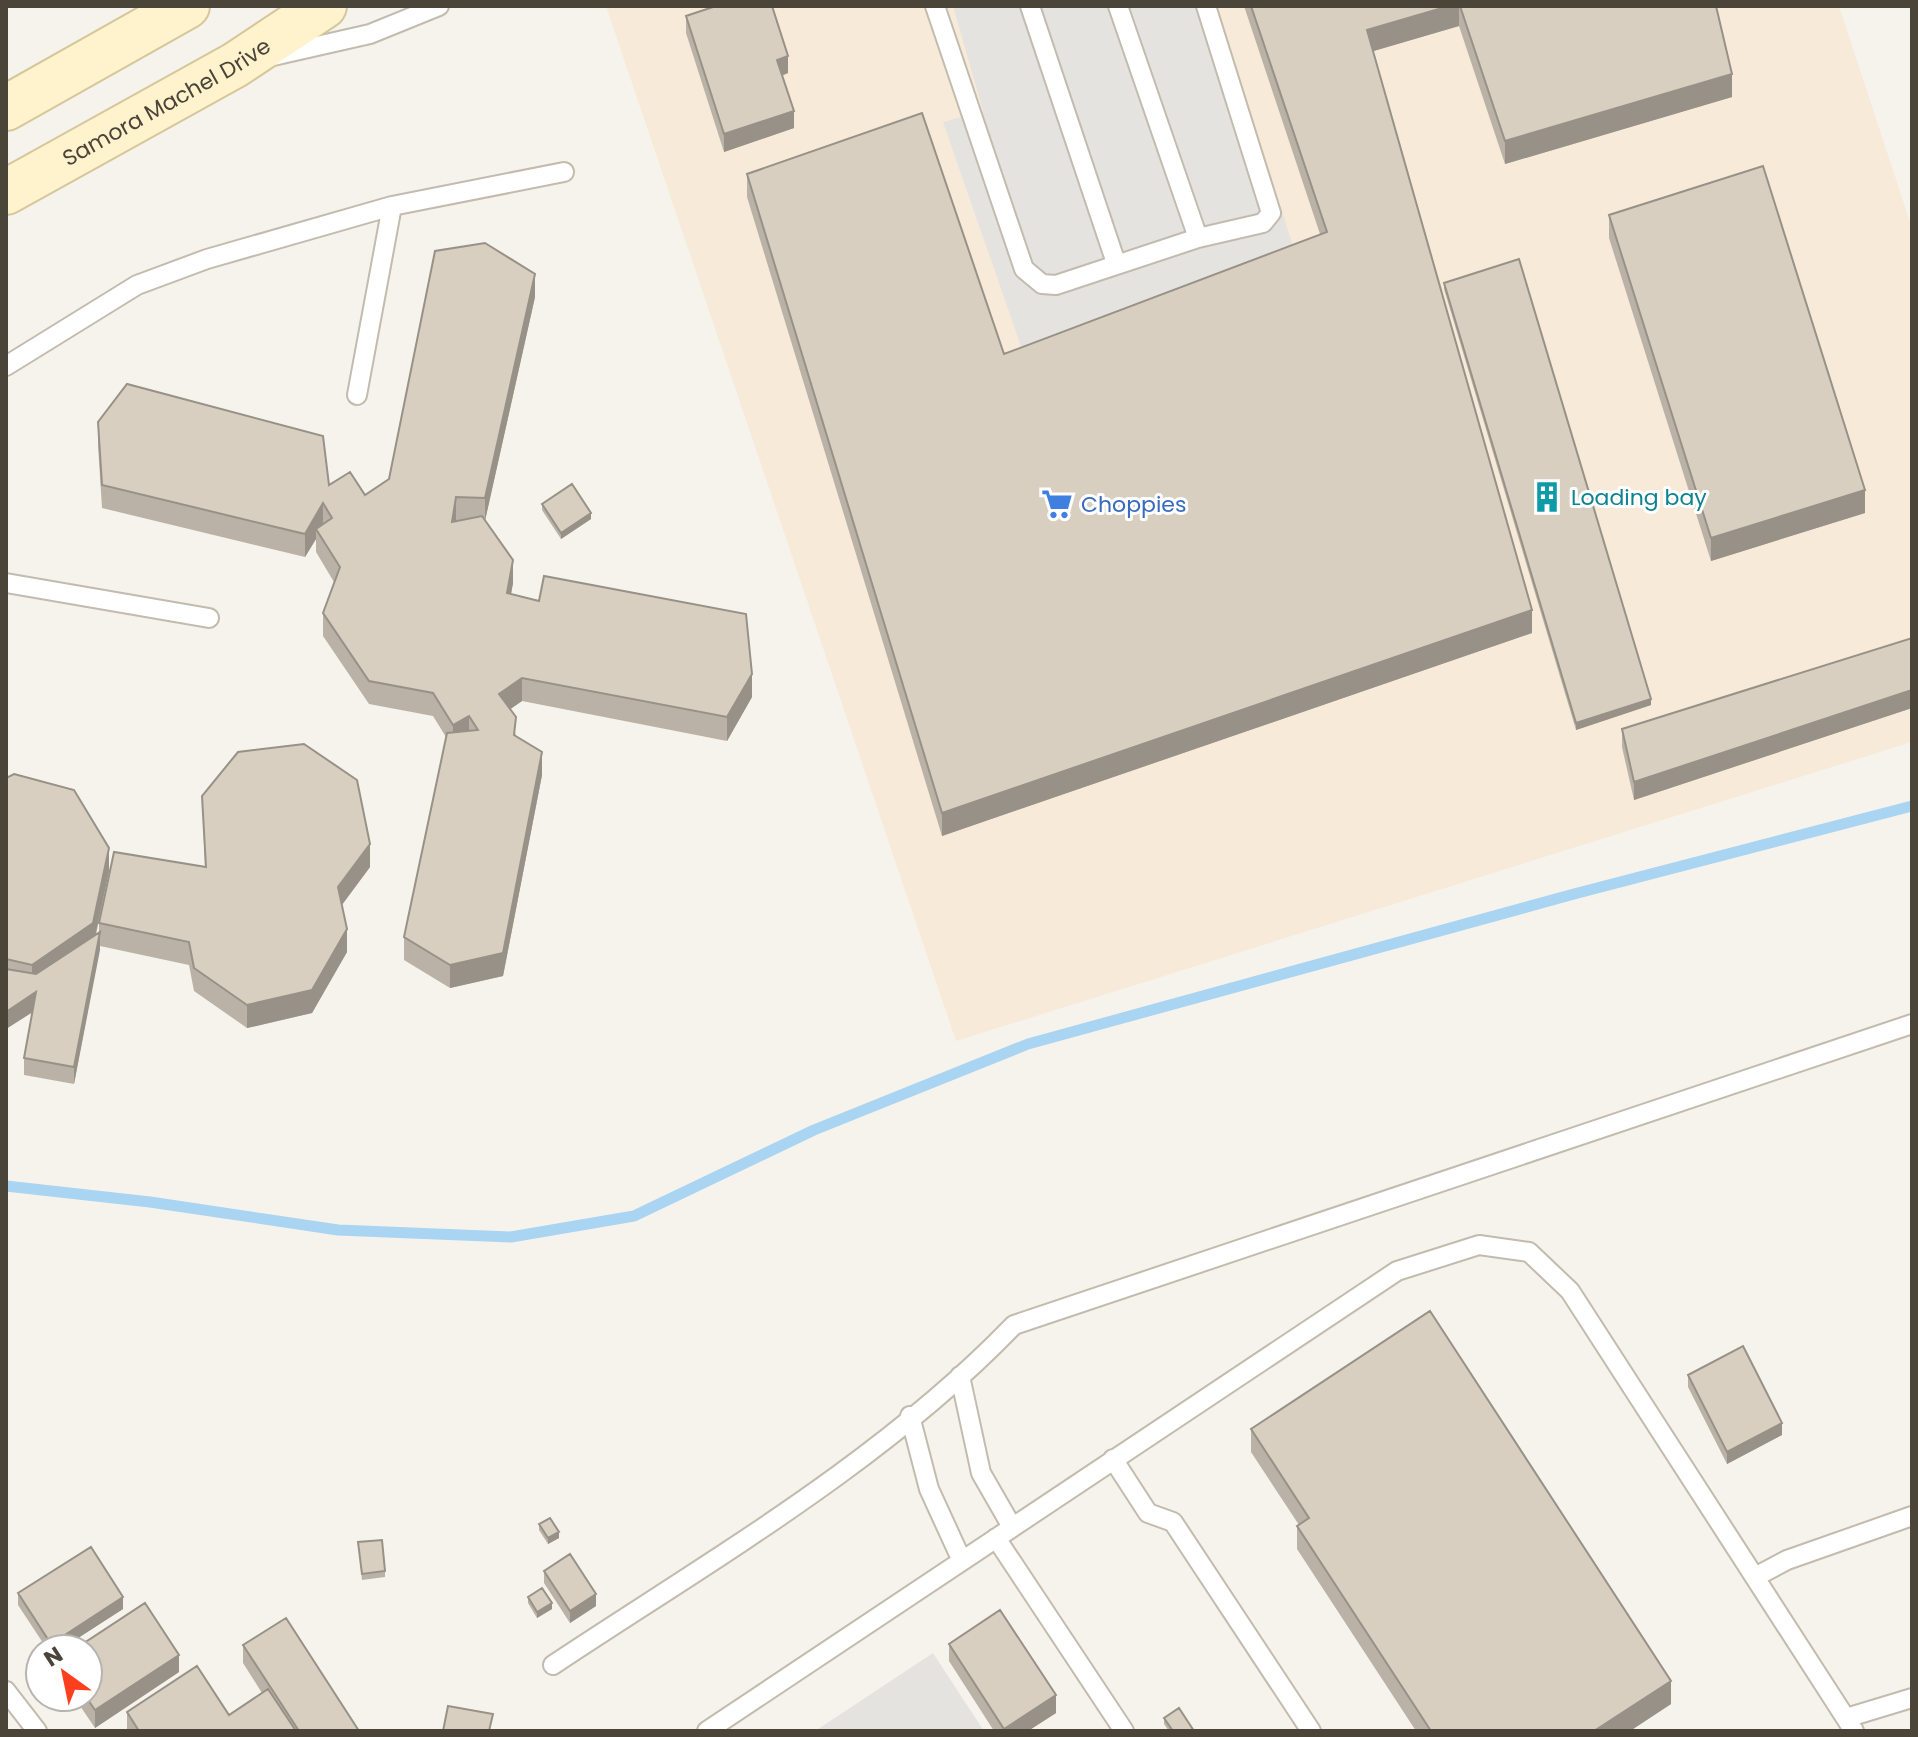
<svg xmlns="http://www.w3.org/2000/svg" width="1918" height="1737" viewBox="0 0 1918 1737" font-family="Poppins,sans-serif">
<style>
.commercial{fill:#f7ead8}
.parking{fill:#e5e3e0}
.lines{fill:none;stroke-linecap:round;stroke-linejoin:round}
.stream{stroke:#a9d4f2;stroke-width:11}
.lane-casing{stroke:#c2bbae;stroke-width:22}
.secondary-casing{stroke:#d6c79b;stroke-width:48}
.lane{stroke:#fff;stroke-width:18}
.secondary{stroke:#fff3cd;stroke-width:44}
.wall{fill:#bab2a6}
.shaded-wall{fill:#979187}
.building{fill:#d8cfc1;stroke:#979187;stroke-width:2}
.labels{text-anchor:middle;stroke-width:6;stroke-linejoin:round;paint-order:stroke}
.street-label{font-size:22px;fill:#4b4439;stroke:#fff}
.culture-label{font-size:22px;fill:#0d838f;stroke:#fff;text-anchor:start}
.shop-label{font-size:22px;fill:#366cbe;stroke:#fff;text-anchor:start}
</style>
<rect width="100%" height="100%" fill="#f6f3ec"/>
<path class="commercial" d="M606 6H1839L1912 228V742L956 1041Z"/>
<path class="parking" d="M953 6H1217L1297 259 1024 355 943 122 983 111Z
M933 1653 984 1731H815Z"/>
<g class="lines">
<path class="stream" d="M6 1186 150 1202 338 1230 511 1237 634 1216 814 1130 1028 1044 1574 894 1912 806"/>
<defs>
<path id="lane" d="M935 6 1024 269 1042 284 1056 285 1198 238 1118 6
M1030 6 1116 263
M273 56 370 34 439 6
M1198 238 1263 223 1271 213 1206 6
M6 366 137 285 207 259 392 206 564 172
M357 395 392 206
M6 583 209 618
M960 1376 981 1473 1012 1527
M910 1416 929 1489 962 1561
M1113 1459 1148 1513 1173 1522 1311 1731
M996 1538 1124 1731
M1755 1577 1787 1560 1912 1516
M553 1665C711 1560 882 1462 1014 1325L1912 1024
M6 1691 37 1731
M1846 1718 1912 1698
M707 1731 1397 1271 1479 1245 1529 1252 1570 1291 1854 1731"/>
<g id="secondary">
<path d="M6 108 187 6"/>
<path id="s1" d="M6 192 235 65 324 6"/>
</g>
</defs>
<use href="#lane" class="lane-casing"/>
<use href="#secondary" class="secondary-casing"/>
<use href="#lane" class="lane"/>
<use href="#secondary" class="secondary"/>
</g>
<path class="wall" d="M1244 6H1716L1732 97 1505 164 1459 26 1373 51 1532 633 942 836 747 197V174L1004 354 1320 234Z
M686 16 788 73 782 76 794 128 724 152 686 33Z
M1609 215 1865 513 1711 561 1609 238Z
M1444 283 1651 705 1576 730 1444 289Z
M535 297 485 520 513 583 511 594 752 697 727 741 522 701 510 709 516 736 542 775 503 976 450 988 404 960V937L446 737 433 716 369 704 323 636V613L334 582 316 552V539L305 557 102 508 98 445V422L365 495 389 479Z
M542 504 591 519 561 539 542 510Z
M1912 638V708L1634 800 1622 747V729Z
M6 778 109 871 96 935 99 933V923L205 867 202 796 370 867 342 905 347 952 312 1013 247 1028 194 991 189 965 100 946 74 1084 24 1075V1058L32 1012 6 1029Z
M1688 1375 1782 1435 1727 1464 1688 1387Z
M1251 1429 1671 1704 1630 1731H1416L1297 1549V1526L1299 1525 1251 1452Z
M539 1524 559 1538 548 1544 539 1530Z
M358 1542 385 1571V1577L362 1580Z
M544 1571 596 1606 570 1623 544 1583Z
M18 1593 123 1609 61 1649H47L18 1605Z
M528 1597 552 1609 537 1618 528 1603Z
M949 1644 1056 1713 1028 1731H994L949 1661Z
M243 1645 359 1731H127V1712L229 1715 262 1693 243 1663Z
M179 1672 95 1728 74 1697H88Z
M1164 1718 1194 1731H1169L1164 1724Z"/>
<path class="shaded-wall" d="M1449 6H1459V26L1367 53V30Z
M788 56V73L777 77V60Z
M1732 74V97L1505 164V141Z
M794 111V128L724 152V134Z
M535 274V297L485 521V498Z
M1865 490V513L1711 561V538Z
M456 497V520L452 545V522Z
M323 503V526L316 529V539L305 557V534Z
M591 513V519L561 539V533Z
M513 560V583L507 616V593Z
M1532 610V633L942 836V813Z
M752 674V697L727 741V717Z
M522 678V701L499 717V694Z
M1912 690V708L1634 800V782Z
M1651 699V705L1576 730V723Z
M469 716V740L453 748V725Z
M542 752V775L503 976 450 988V965Z
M370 844V867L338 910V887Z
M109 848V871L93 946 32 988V965Z
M347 929V952L312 1013 247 1028V1005Z
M100 932V950L74 1084V1067Z
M36 992V1010L6 1029V1012Z
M1782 1423V1435L1727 1464V1452Z
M559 1532V1538L548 1544V1538Z
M596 1594V1606L570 1623V1611Z
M123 1597V1609L61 1649H51V1644Z
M552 1603V1609L537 1618V1612Z
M179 1655V1672L95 1728V1710Z
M1671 1681V1704L1630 1731H1594Z
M1056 1695V1713L1028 1731H1004V1729Z"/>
<path class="building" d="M716 6H772L788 56 777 60 794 111 724 134 686 16Z
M1251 6H1449L1367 30 1532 610 942 813 747 174 922 113 1004 354 1327 232Z
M1460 6H1716L1732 74 1505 141Z
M1763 166 1865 490 1711 538 1609 215Z
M485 243 535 274 485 498 456 497 452 522 482 516 513 560 507 593 539 601 544 576 746 614 752 674 727 717 522 678 499 694 516 717 514 735 542 752 503 953 450 965 404 937 447 733 478 730 469 716 453 725 433 693 369 681 323 613 340 567 316 529 332 518 323 503 305 534 102 485 98 422 127 384 323 436 329 485 350 472 365 495 389 479 435 251Z
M1519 259 1651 699 1576 723 1444 283Z
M572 484 591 513 561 533 542 504Z
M1912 638V690L1634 782 1622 729Z
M304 744 357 780 370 844 338 887 347 929 312 990 247 1005 194 968 189 942 99 923 114 852 206 867 202 796 238 752Z
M14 774 74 790 109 848 93 923 32 965 6 959V778Z
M100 932 74 1067 24 1058 36 992 6 1012V969L36 974Z
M1430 1311 1671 1681 1594 1731H1431L1297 1526 1309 1518 1251 1429Z
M1743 1346 1782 1423 1727 1452 1688 1375Z
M550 1518 559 1532 548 1538 539 1524Z
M382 1540 385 1571 362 1574 358 1542Z
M91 1547 123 1597 51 1644 18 1593Z
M570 1554 596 1594 570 1611 544 1571Z
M542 1588 552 1603 537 1612 528 1597Z
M145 1603 179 1655 95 1710 86 1697H88V1649H75Z
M1000 1610 1056 1695 1004 1729 949 1644Z
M286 1618 359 1731H299L243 1645Z
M197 1666 229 1715 268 1689 296 1731H139L127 1712Z
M448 1706 493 1714 489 1731H443Z
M1179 1708 1194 1731H1173L1164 1718Z"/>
<defs>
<symbol id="building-bare" viewBox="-9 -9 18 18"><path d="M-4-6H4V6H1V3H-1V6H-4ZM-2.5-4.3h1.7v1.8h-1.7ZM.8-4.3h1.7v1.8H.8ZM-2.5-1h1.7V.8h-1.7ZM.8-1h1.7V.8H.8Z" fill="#0f9aa8" stroke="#fff" stroke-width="2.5" paint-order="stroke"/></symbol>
<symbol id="supermarket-bare" viewBox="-9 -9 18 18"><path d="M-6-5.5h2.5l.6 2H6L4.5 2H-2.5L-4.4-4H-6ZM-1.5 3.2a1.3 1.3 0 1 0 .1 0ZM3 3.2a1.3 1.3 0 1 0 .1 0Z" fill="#3f7fe0" stroke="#fff" stroke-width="2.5" paint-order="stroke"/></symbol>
</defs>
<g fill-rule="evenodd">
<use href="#building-bare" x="1525" y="475" width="44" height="44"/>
<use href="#supermarket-bare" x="1035" y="482" width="44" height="44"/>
</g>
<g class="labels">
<g class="street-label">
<text dy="8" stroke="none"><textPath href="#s1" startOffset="184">Samora Machel Drive</textPath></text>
</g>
<g class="culture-label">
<text x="1571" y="505">Loading bay</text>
</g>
<g class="shop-label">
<text x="1081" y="512">Choppies</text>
</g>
</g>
<rect width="1918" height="1737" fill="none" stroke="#4b4439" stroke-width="16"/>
<g transform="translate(64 1673) rotate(327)"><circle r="38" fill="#ffffff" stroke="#b7b4b0" stroke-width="2"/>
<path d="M0-6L14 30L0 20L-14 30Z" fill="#fc3f1d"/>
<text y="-12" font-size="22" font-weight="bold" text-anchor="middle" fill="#4b4439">N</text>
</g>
</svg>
